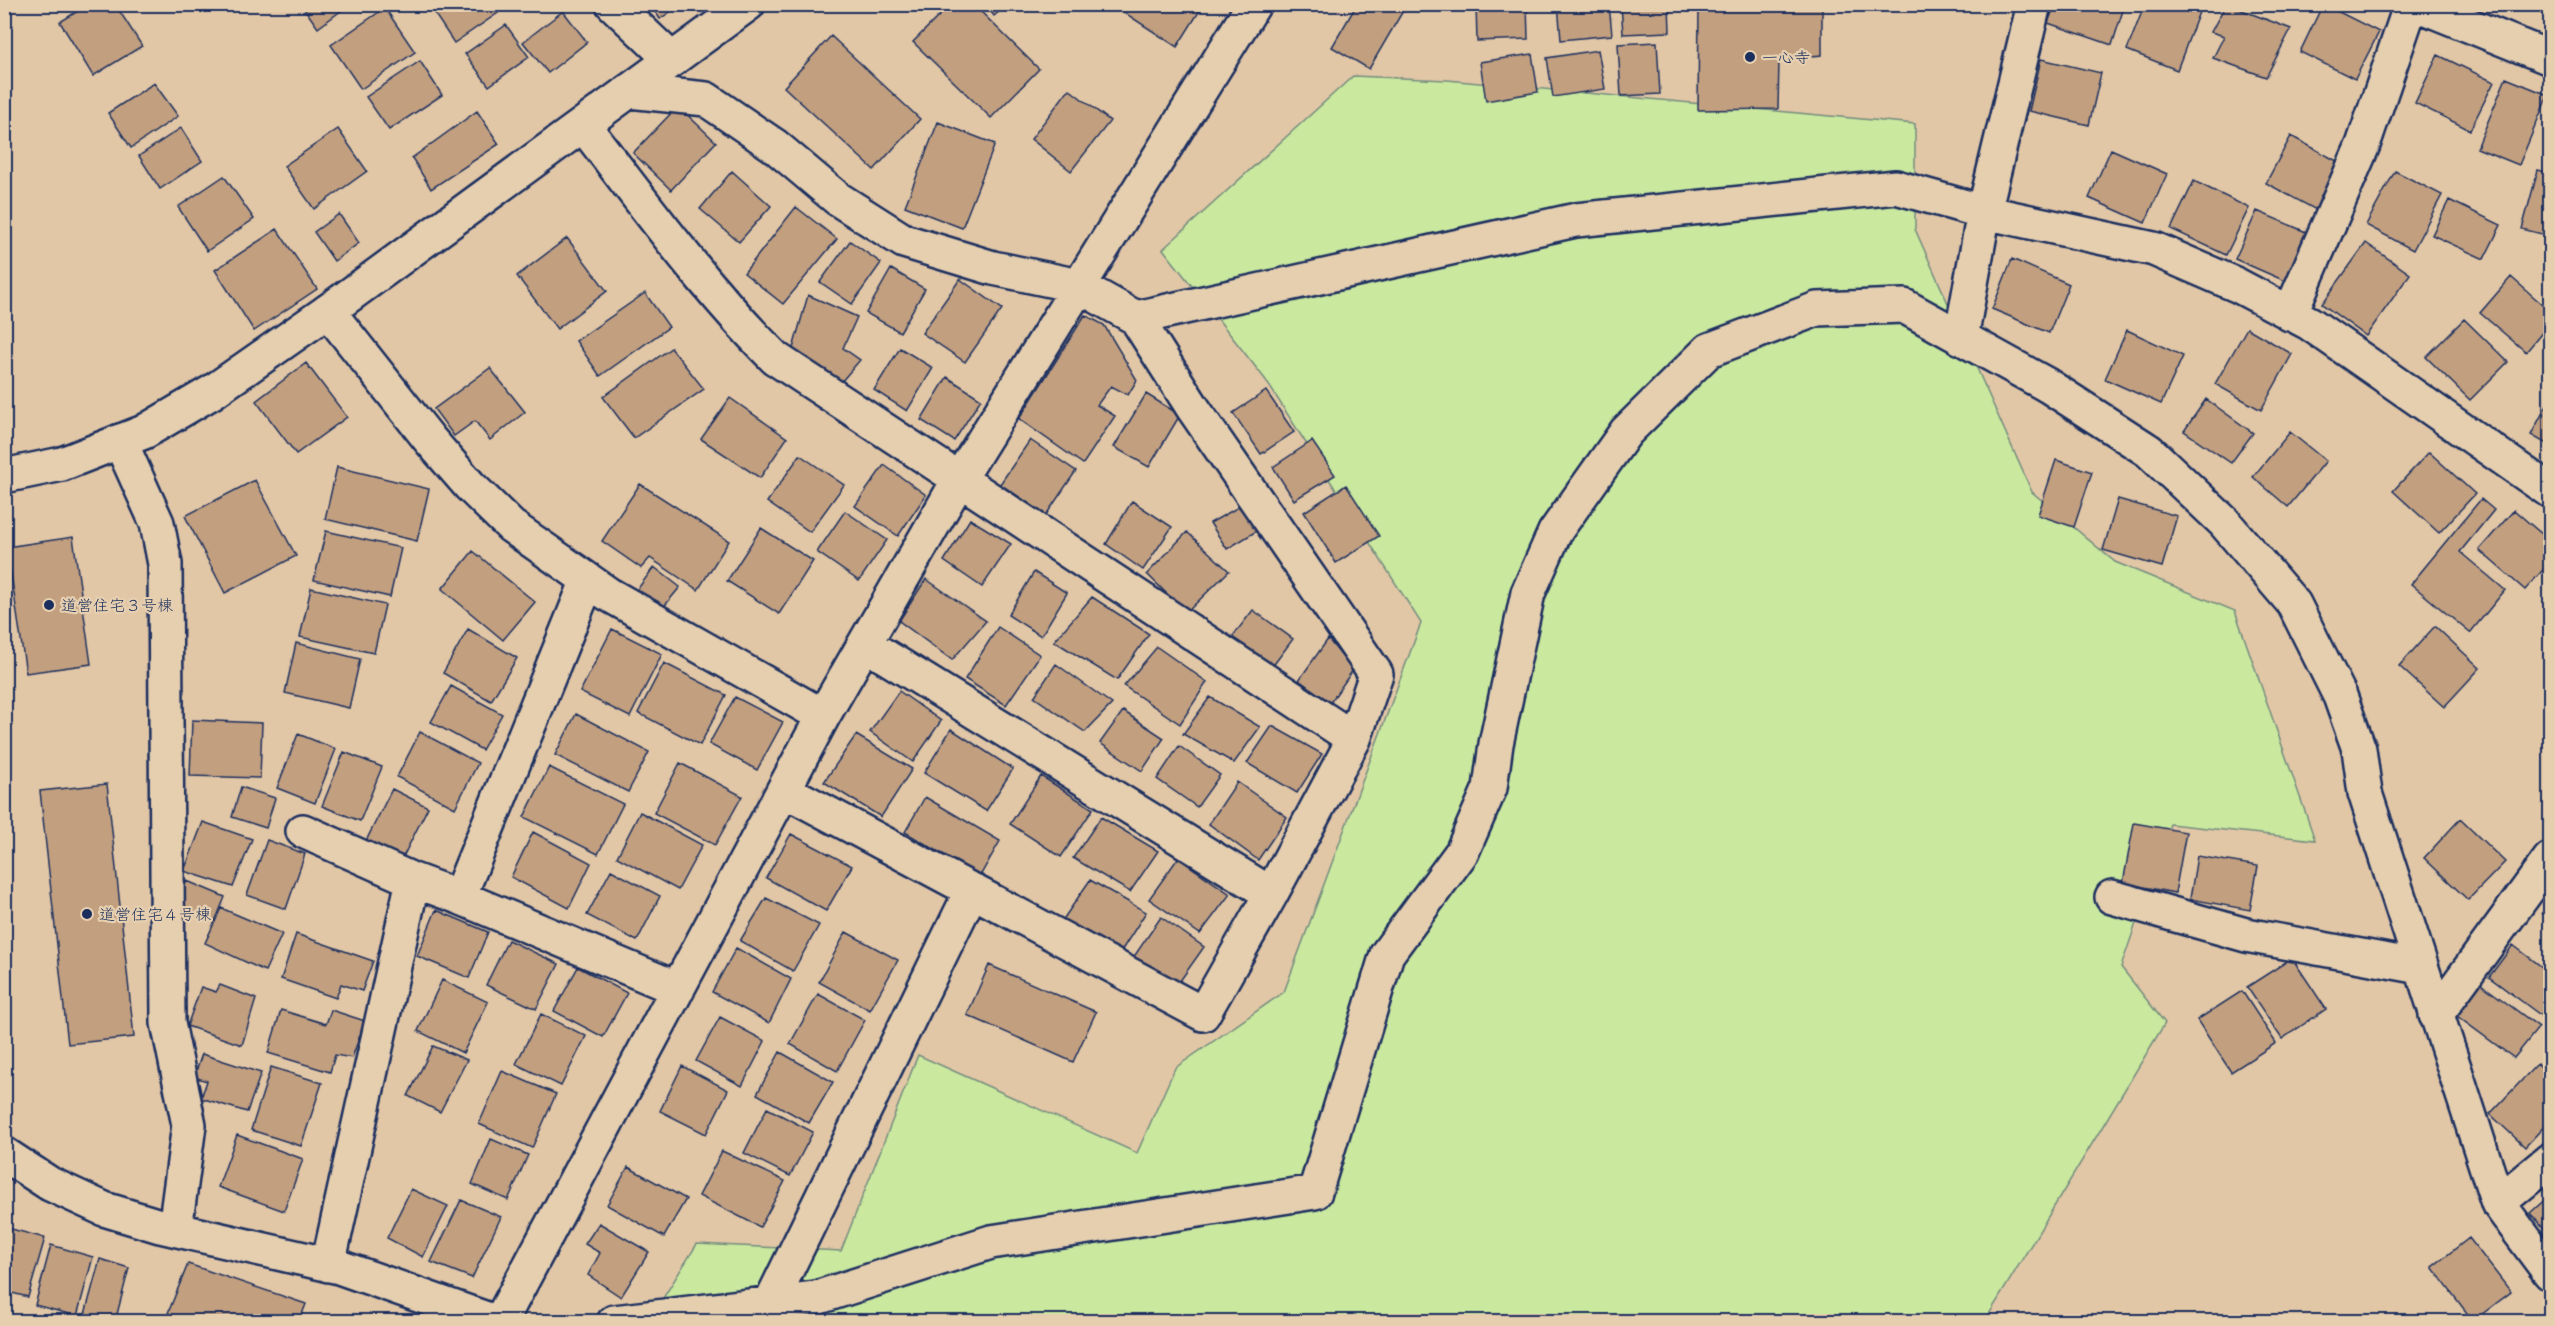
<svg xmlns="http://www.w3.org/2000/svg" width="2555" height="1326" viewBox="0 0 2555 1326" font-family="Kalam,'Klee One',sans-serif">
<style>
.green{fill:#cbe89f;stroke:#738c7e;stroke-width:1.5}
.building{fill:#c29f7f;stroke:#1b2f5e;stroke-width:1.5}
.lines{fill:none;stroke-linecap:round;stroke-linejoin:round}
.minor-casing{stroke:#1b2f5e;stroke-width:38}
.tertiary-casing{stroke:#1b2f5e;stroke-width:38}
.minor{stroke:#e6cfaf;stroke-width:33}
.tertiary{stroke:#e6cfaf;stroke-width:33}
.poi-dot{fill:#1b2f5e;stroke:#e6cfaf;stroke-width:2}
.labels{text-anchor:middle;stroke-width:4.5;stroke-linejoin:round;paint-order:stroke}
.poi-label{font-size:16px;fill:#1b2f5e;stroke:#e6cfaf;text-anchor:start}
</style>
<rect width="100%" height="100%" fill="#e2c7a6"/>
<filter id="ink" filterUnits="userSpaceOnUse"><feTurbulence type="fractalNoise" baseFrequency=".0167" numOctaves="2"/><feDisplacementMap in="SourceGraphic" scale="12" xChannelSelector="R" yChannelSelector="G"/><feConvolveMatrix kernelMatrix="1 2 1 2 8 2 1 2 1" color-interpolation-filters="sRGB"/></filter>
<g filter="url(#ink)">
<path class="green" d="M1353 76 1447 80 1915 124V229L2032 492 2115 562 2235 611 2315 840 2170 824 2121 967 2165 1023 1985 1321 648 1322 697 1244 841 1251 918 1055 1137 1153 1175 1068 1284 992 1421 623 1265 379 1163 249Z"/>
<path class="building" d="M89 4H115L142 46 93 76 60 22Z
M301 4H350L318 28Z
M428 4H492L498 13 454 43Z
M650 4H681L660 19Z
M951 4H973L1039 69 991 118 913 42Z
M985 4H1008L994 16Z
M1111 4H1204L1177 47Z
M1357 4H1407L1369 69 1332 47Z
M1476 4H1527L1528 39 1477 41Z
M1558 4H1609L1612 35 1561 40Z
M1621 4H1669L1670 32 1623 34Z
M1699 4H1822V55L1779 59 1778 109 1698 110Z
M2055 4H2125L2112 45 2048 23Z
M2145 4H2180L2199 12 2177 70 2127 50Z
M2226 4 2291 29 2266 77 2213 58 2224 36 2211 32Z
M2323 4 2379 32 2355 79 2300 52Z
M2539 4H2550V23L2536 7Z
M385 8 415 52 361 89 331 45Z
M563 11 587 42 548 73 523 42Z
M506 25 529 57 489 86 465 54Z
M831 36 920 119 874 170 784 87Z
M1657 42 1660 94 1621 96 1618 44Z
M1598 50 1605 89 1553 97 1547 58Z
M1532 54 1538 92 1486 101 1480 62Z
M2438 55 2494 82 2470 130 2415 103Z
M2041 59 2101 73 2089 125 2029 111Z
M420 61 442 95 389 130 366 97Z
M2506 78 2548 95 2519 165 2477 148Z
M154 83 178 116 131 148 108 113Z
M1069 89 1110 121 1071 171 1031 139Z
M678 106 716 142 671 190 633 153Z
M477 111 499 144 431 189 412 158Z
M938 122 995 144 962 228 905 206Z
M181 128 202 161 160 189 139 156Z
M338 129 367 171 314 209 284 166Z
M2291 136 2346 166 2320 212 2266 183Z
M2111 149 2167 174 2145 223 2089 198Z
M2538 170 2550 173V236L2522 229Z
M732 171 771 206 739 242 700 209Z
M2395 171 2442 195 2413 250 2366 225Z
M224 176 254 219 207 251 178 207Z
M2194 181 2249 208 2226 255 2171 229Z
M2449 200 2501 225 2484 259 2432 235Z
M796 207 837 239 783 304 744 273Z
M2257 211 2313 235 2292 284 2235 259Z
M339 214 359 243 334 261 314 232Z
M277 229 317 289 254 331 215 270Z
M567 238 607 291 557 329 517 276Z
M850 241 881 263 852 304 820 282Z
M2366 243 2410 274 2366 336 2322 304Z
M2012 259 2069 284 2049 333 1992 309Z
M891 269 925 289 900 332 866 313Z
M2511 277 2550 311V323L2526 352 2480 313Z
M960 279 1002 309 965 362 922 333Z
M645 293 669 327 600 376 576 341Z
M808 295 857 317 843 348 860 360 841 382 792 352Z
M1085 315 1104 325 1137 380 1128 395 1111 386 1097 405 1115 416 1083 464 1019 419Z
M2464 319 2508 362 2470 400 2426 357Z
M2247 328 2292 354 2261 410 2215 384Z
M2127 330 2183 356 2161 404 2105 379Z
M671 348 704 389 634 438 603 397Z
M900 348 933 368 907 411 874 390Z
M306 363 347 417 296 454 256 401Z
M490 368 525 412 490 440 475 421 454 436 434 409Z
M947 377 981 399 954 441 921 420Z
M1266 391 1294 432 1261 454 1233 413Z
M1146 394 1180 415 1149 467 1114 447Z
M730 398 787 438 760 478 701 439Z
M2206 399 2253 433 2231 463 2184 431Z
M2550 399V446L2531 435Z
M2290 432 2326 461 2288 507 2253 477Z
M1030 440 1076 471 1046 515 1000 484Z
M1312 441 1335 475 1294 500 1273 467Z
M2429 452 2475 494 2439 533 2393 491Z
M800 455 844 485 810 532 767 502Z
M2056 460 2092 472 2074 527 2038 515Z
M884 465 926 495 898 536 855 506Z
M337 467 429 489 417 541 325 519Z
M255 480 296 556 225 593 185 516Z
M640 484 729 541 698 590 650 558 641 568 602 541Z
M1346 485 1379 536 1336 563 1304 512Z
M2118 499 2177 516 2162 567 2103 550Z
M2481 499 2494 510 2460 552 2505 590 2470 633 2411 584Z
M1132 501 1172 527 1143 570 1106 544Z
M1242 505 1260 529 1227 549 1210 523Z
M2514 510 2550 541V562L2525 590 2479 550Z
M845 511 887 540 859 581 817 552Z
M970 519 1011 544 982 587 944 561Z
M761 528 813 561 779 614 727 581Z
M326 531 401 548 390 597 314 580Z
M1187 532 1229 571 1186 613 1147 574Z
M73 537 91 664 26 673 7 547Z
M473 551 535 602 503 640 442 589Z
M654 567 680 587 662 609 636 591Z
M1034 572 1067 593 1041 636 1008 615Z
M926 579 986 621 952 660 899 621Z
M311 588 385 605 374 653 300 637Z
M1092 597 1149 634 1117 680 1054 641Z
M1253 610 1293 639 1269 671 1229 641Z
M2435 626 2480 668 2444 707 2399 666Z
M998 627 1040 655 1006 705 965 679Z
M468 629 517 658 491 701 443 673Z
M612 629 662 654 630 717 580 692Z
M1328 639 1353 670 1330 703 1299 680Z
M296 643 360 659 349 708 285 693Z
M1157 647 1207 682 1180 724 1124 686Z
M664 663 726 695 700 745 638 713Z
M1056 664 1112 704 1085 732 1034 697Z
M451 686 502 714 482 750 431 722Z
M899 691 941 721 913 762 870 732Z
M735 697 783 722 757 770 709 744Z
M1210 697 1260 727 1234 763 1183 734Z
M1123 711 1164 738 1142 771 1100 743Z
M576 714 649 752 628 792 555 755Z
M192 720 262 723 260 778 190 776Z
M1272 726 1322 754 1297 793 1247 763Z
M951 729 1013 769 986 811 924 773Z
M420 732 478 763 455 808 397 777Z
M298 734 336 749 315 803 277 788Z
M856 735 912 769 881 817 824 782Z
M1179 746 1220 775 1197 807 1157 779Z
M344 752 382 767 360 821 322 806Z
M680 763 742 796 715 845 654 813Z
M549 767 623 804 598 854 524 817Z
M1041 776 1093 809 1061 857 1010 824Z
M1237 782 1287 817 1258 860 1209 824Z
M107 784 134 1037 68 1044 40 791Z
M241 787 275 798 266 828 232 817Z
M392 789 428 807 402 859 366 841Z
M925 797 1000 841 980 876 905 832Z
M640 812 702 845 678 890 617 857Z
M1101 817 1158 851 1130 892 1073 858Z
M2460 819 2505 862 2468 900 2424 858Z
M203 822 252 839 233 887 184 871Z
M2134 823 2186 832 2175 893 2123 883Z
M533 832 591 863 569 908 511 877Z
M791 834 852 866 826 911 766 878Z
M267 840 305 854 286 909 247 895Z
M2197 856 2258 866 2250 910 2190 899Z
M1178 858 1230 894 1200 934 1149 899Z
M611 870 660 896 637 941 587 915Z
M1090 880 1146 912 1120 953 1062 921Z
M187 881 225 897 215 922 175 906Z
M766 898 819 925 793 971 740 941Z
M2550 902V920L2542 913Z
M221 908 282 934 265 971 205 943Z
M436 910 488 932 469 978 417 956Z
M1161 917 1204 947 1175 988 1133 958Z
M846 932 898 960 870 1010 819 982Z
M296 934 373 961 362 991 341 984 336 998 281 979Z
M508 940 559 964 536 1009 486 985Z
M2513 945 2550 973V1015L2547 1020 2489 977Z
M736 948 791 979 769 1023 712 992Z
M2292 958 2326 1009 2282 1039 2247 987Z
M989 965 1096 1012 1073 1062 967 1015Z
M578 967 627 993 603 1037 554 1011Z
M442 980 488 1002 463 1053 418 1031Z
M2481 984 2539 1027 2514 1058 2457 1016Z
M220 985 256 999 242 1045 187 1026 201 987 216 992Z
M2242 991 2276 1043 2231 1072 2197 1020Z
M818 994 865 1020 837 1071 790 1044Z
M281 1010 326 1024 331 1010 365 1021 352 1058 335 1055 330 1072 268 1053Z
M541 1014 586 1036 561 1086 516 1064Z
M720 1017 765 1041 742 1086 696 1061Z
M433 1046 467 1060 440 1112 408 1096Z
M780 1052 833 1082 809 1123 757 1094Z
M202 1054 261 1073 247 1112 201 1098 207 1081 194 1077Z
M2537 1064 2550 1077V1120L2525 1147 2490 1114Z
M682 1066 728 1090 706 1134 660 1111Z
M271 1067 322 1083 301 1146 251 1130Z
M502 1071 556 1094 532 1148 479 1124Z
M767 1108 813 1132 790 1176 744 1153Z
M237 1135 303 1159 284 1211 218 1187Z
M491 1139 528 1155 508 1200 472 1184Z
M722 1151 785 1181 760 1227 699 1196Z
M628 1167 686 1199 664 1237 607 1205Z
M411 1189 448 1206 423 1257 387 1238Z
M2550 1195V1236L2530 1213Z
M461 1200 501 1217 472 1278 431 1262Z
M599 1223 649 1252 621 1297 588 1275 600 1253 585 1244Z
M4 1227 45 1238 28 1297 4 1291Z
M2469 1238 2511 1292 2473 1321 2432 1267Z
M51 1245 93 1257 77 1316 35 1305Z
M100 1259 129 1268 115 1322H96L84 1318Z
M188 1264 306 1304 299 1322H194L168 1313Z"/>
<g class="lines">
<defs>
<path id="minor" d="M613 4 672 60
M2416 4 2550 58
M629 91 706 99 775 146 838 199 904 241 993 268 1079 286 1136 318 1193 408 1376 674 1354 739 1271 894 1203 1014 784 790
M584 126C645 205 704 287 775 358L1354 739
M328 311 430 440 470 486 511 526 608 594 823 716
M2290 314 2363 145 2411 4
M1136 318 1576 220 1896 187 1984 212 2154 249 2237 285 2309 323 2550 491
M1961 338 1984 212 2034 4
M120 441 157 523 165 564 168 1023 189 1125 175 1229
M865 644 1271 894
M303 831 413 880
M459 897 678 989
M2112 897 2246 935 2421 967
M2436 1015 2550 859
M4 1154 50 1184 104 1209 160 1226 339 1267 495 1322
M2498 1203 2550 1160
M328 1265 413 880 459 897 588 580
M770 1304 972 890
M500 1322 823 716 960 478 1254 4
M614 1322 816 1298 991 1242 1315 1192 1387 954 1462 852 1490 788 1496 744 1528 593 1555 532 1626 432 1709 350 1817 309 1904 306 2047 385 2149 451 2224 522 2294 604 2340 696 2359 749 2365 793 2498 1203 2550 1273"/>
<path id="tertiary" d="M4 476 62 464 144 432 212 392 328 311 748 4"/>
</defs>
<use href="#minor" class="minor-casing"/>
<use href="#tertiary" class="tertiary-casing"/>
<use href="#minor" class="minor"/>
<use href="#tertiary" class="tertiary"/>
</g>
</g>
<g class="poi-dot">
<circle cx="1750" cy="57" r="6"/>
<circle cx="49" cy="605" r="6"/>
<circle cx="87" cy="914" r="6"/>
</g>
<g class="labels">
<g class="poi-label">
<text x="1762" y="63">一心寺</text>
<text x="61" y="611">道営住宅３号棟</text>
<text x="99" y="920">道営住宅４号棟</text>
</g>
</g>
<rect width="2555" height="1326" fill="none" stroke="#e6cfaf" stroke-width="24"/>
<rect x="12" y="12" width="2531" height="1302" fill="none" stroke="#1b2f5e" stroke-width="2" filter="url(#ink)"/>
</svg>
